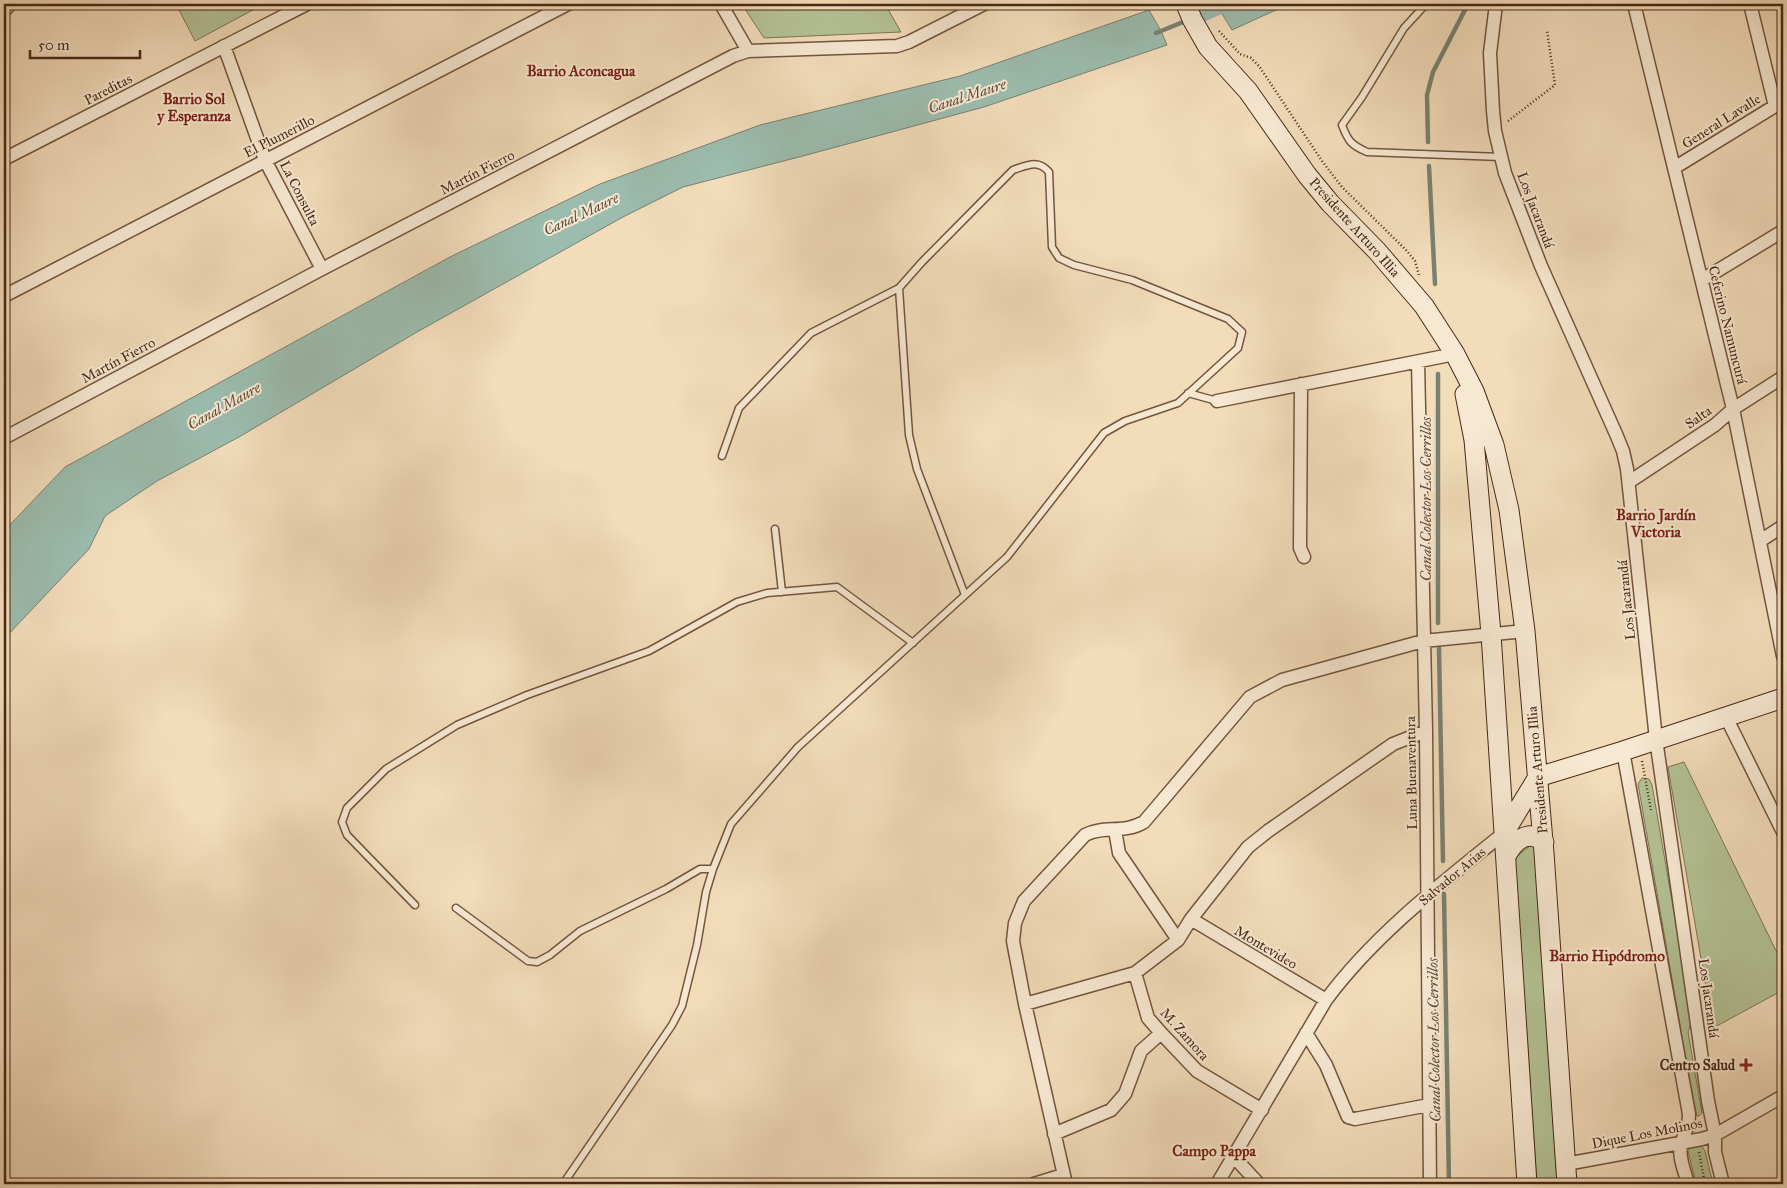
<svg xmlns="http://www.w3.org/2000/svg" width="1787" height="1188" viewBox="0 0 1787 1188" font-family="'IM FELL Great Primer',serif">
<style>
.green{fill:#b4c295;stroke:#7e7555}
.water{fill:#9bbcae;stroke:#7a8171}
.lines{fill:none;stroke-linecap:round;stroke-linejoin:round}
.stream{stroke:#7a8171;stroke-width:4.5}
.canal{stroke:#9bbcae;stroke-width:15}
.lane-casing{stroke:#73553e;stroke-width:9}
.street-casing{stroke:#73553e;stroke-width:15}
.secondary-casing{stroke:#492815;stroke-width:21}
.path{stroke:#492815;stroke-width:2.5;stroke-dasharray:1 2.5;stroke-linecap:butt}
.lane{stroke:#f7e8d2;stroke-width:6}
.street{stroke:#f7e8d2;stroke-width:12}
.secondary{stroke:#f7e8d2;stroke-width:19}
.poi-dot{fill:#8f2418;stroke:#f7e8d2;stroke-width:2}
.labels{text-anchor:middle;stroke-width:4;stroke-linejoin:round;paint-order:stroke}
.street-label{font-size:14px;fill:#492815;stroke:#f7e8d2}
.poi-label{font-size:14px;font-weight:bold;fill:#492815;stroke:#f7e8d2;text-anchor:end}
.neighbourhood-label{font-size:15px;font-weight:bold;fill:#7a1f14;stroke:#f7e8d2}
.water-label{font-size:15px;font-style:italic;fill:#5e4d3b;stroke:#f7e8d2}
</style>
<rect width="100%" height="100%" fill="#f2dcba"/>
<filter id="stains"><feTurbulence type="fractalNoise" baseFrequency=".004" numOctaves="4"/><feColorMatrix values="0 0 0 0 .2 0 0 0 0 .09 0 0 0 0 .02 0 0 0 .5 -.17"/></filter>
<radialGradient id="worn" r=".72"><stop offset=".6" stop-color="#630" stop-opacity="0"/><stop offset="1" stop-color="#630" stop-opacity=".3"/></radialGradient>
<path class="green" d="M176 4H261L262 5 195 41Z
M747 4H885L901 32 764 38 743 6Z
M1684 762 1783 965V990L1713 1028 1668 767Z
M1642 778 1649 779 1652 785 1690 1006 1692 1020 1688 1032 1702 1113 1699 1116H1697L1690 1082 1638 784Z
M1531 845 1534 846 1536 851 1557 1184H1537L1515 864 1516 857Z
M1699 1145 1703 1148 1705 1151 1713 1184H1696L1688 1151 1691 1147Z"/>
<path class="water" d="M1216 4H1289L1232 30Z
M1149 10 1161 31 1167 45 984 107 803 156 683 187 623 217 417 332 239 437 157 481 105 516 89 549 4 639V531L65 467 450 257 600 184 760 125 960 76Z"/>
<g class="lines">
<path class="stream" d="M1156 33 1188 20
M1428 142 1427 95 1433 72 1468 4
M1429 166 1435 284
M1438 374V623
M1439 648 1443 861
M1444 894 1449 1184"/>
<path class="canal" d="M1192 19 1226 4"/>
<defs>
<path id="lane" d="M1426 4 1404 28 1362 97 1342 125C1348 141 1351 145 1367 152L1501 157
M899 288 909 435 917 469 965 595
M1188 393 1217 401
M775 529 782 592
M415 905 347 835 342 822 347 808 386 769 457 725 527 695 649 651 737 602 767 593 837 587 913 643
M456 908 528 961 537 962 550 955 580 931 666 889 700 869H713
M563 1184 672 1025 682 1006 697 945 706 892 713 869 731 824 798 747 1007 557 1104 433 1125 421 1178 403 1238 348 1242 332 1228 319 1132 280 1074 265 1059 258 1052 247 1049 172C1038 159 1028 165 1013 170L922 262 899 288 811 333 739 408 722 456"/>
<path id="street" d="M721 4 748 51
M1496 4 1490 53 1493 111 1495 131 1505 173 1541 266 1616 434 1623 451 1627 469 1656 739 1708 1101 1715 1135V1152L1723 1184
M1634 4 1733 409 1783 656
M1750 4 1775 106
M4 11 10 4
M224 46 265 160 322 269
M4 159 307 4
M1674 168 1783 101
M1702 280 1783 231
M4 296 568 4
M1418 362 1426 731 1430 1184
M1301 384 1300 548 1304 557
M1217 401 1455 354
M4 438 322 269 733 56 748 51 897 46 909 42 984 4
M1629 482 1715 425 1733 409 1783 377
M1760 541 1783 526
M1726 717 1783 832
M1623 751 1689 1114C1689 1129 1684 1132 1681 1145 1678 1157 1685 1172 1688 1184
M1115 830 1119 853 1178 940
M1191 919 1326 1000
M1135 973 1148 1018 1161 1033 1197 1071 1262 1110
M1025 1004 1135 973 1178 940 1191 919 1248 847 1268 831 1393 744 1426 731
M1306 1033 1326 1065 1348 1117 1355 1119 1429 1105
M1054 1134 1111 1110 1125 1094 1141 1051 1161 1033
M1233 1156 1259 1184
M1566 1164 1702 1139 1715 1135 1783 1096
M1034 1184 1063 1175
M1066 1184 1025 1004 1013 941 1015 923 1024 901 1085 835C1103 825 1124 834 1144 822L1250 697 1282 680 1423 641 1525 631
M1217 1184 1326 1000C1374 935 1442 883 1504 833"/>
<path id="secondary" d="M1186 4 1192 19 1208 47 1248 91 1307 175 1330 203 1377 251 1424 306 1455 354 1474 391 1494 445 1509 510 1525 631 1544 853 1567 1184
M1465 394 1474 440 1491 634 1527 1184
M1504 833 1538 777 1623 751 1783 698
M1506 856C1514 841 1528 828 1544 842"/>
</defs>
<use href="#lane" class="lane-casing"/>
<use href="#street" class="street-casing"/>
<use href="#secondary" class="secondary-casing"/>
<path class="path" d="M1219 31 1240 54 1251 58 1259 66 1322 161 1342 187 1407 251 1415 261 1419 275
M1508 121 1555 85 1547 31
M1642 761 1651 810
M1699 1152 1705 1184"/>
<use href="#lane" class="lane"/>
<use href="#street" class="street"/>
<use href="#secondary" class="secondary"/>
</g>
<path class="poi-dot" d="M1743.5 1057.5h5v5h5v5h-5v5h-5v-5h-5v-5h5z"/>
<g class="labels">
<g class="street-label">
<text transform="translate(108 89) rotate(-27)" y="5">Pareditas</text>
<text transform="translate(1721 121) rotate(-32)" y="5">General Lavalle</text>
<text transform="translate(279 136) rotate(-27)" y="5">El Plumerillo</text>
<text transform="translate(477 172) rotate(-27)" y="5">Martín Fierro</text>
<text transform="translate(300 193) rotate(63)" y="5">La Consulta</text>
<text transform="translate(1536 210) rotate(69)" y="5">Los Jacarandá</text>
<text transform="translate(1355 227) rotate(48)" y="5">Presidente Arturo Illia</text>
<text transform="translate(1728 325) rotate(76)" y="5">Ceferino Namuncurá</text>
<text transform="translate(118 360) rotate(-28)" y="5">Martín Fierro</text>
<text transform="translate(1698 417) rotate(-35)" y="5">Salta</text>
<text transform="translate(1626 600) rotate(-96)" y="5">Los Jacarandá</text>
<text transform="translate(1537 770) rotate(-95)" y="5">Presidente Arturo Illia</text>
<text transform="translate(1411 773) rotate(-91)" y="5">Luna Buenaventura</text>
<text transform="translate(1452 876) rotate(-40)" y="5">Salvador Arias</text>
<text transform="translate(1266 947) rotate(31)" y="5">Montevideo</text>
<text transform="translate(1709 998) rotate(82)" y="5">Los Jacarandá</text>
<text transform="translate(1185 1034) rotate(48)" y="5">M. Zamora</text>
<text transform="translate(1647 1133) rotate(-11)" y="5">Dique Los Molinos</text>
</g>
<g class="poi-label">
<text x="1735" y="1070">Centro Salud</text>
</g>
<g class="neighbourhood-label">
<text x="581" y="76">Barrio Aconcagua</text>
<text x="194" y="104">Barrio Sol<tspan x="194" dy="17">y Esperanza</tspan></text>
<text x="1656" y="520">Barrio Jardín<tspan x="1656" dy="17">Victoria</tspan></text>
<text x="1607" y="961">Barrio Hipódromo</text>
<text x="1214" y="1156">Campo Pappa</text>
</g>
<g class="water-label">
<text transform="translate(967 96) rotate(-18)" y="5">Canal Maure</text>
<text transform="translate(581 214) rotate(-25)" y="5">Canal Maure</text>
<text transform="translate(224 406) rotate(-29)" y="5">Canal Maure</text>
<text transform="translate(1426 499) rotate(-90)" y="5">Canal Colector Los Cerrillos</text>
<text transform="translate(1434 1040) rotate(-91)" y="5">Canal Colector Los Cerrillos</text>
</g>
</g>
<rect width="1787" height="1188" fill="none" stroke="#f2dcba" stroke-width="20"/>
<rect x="5" y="5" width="1777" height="1178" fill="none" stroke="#492815" stroke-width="2.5"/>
<rect x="10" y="10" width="1767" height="1168" fill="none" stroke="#492815"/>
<path d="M30 50v8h110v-8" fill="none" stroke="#492815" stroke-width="2.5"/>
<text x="38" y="50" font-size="15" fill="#492815" stroke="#f7e8d2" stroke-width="4" paint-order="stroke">50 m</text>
<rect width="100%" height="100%" filter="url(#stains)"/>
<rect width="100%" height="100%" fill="url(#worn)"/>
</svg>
